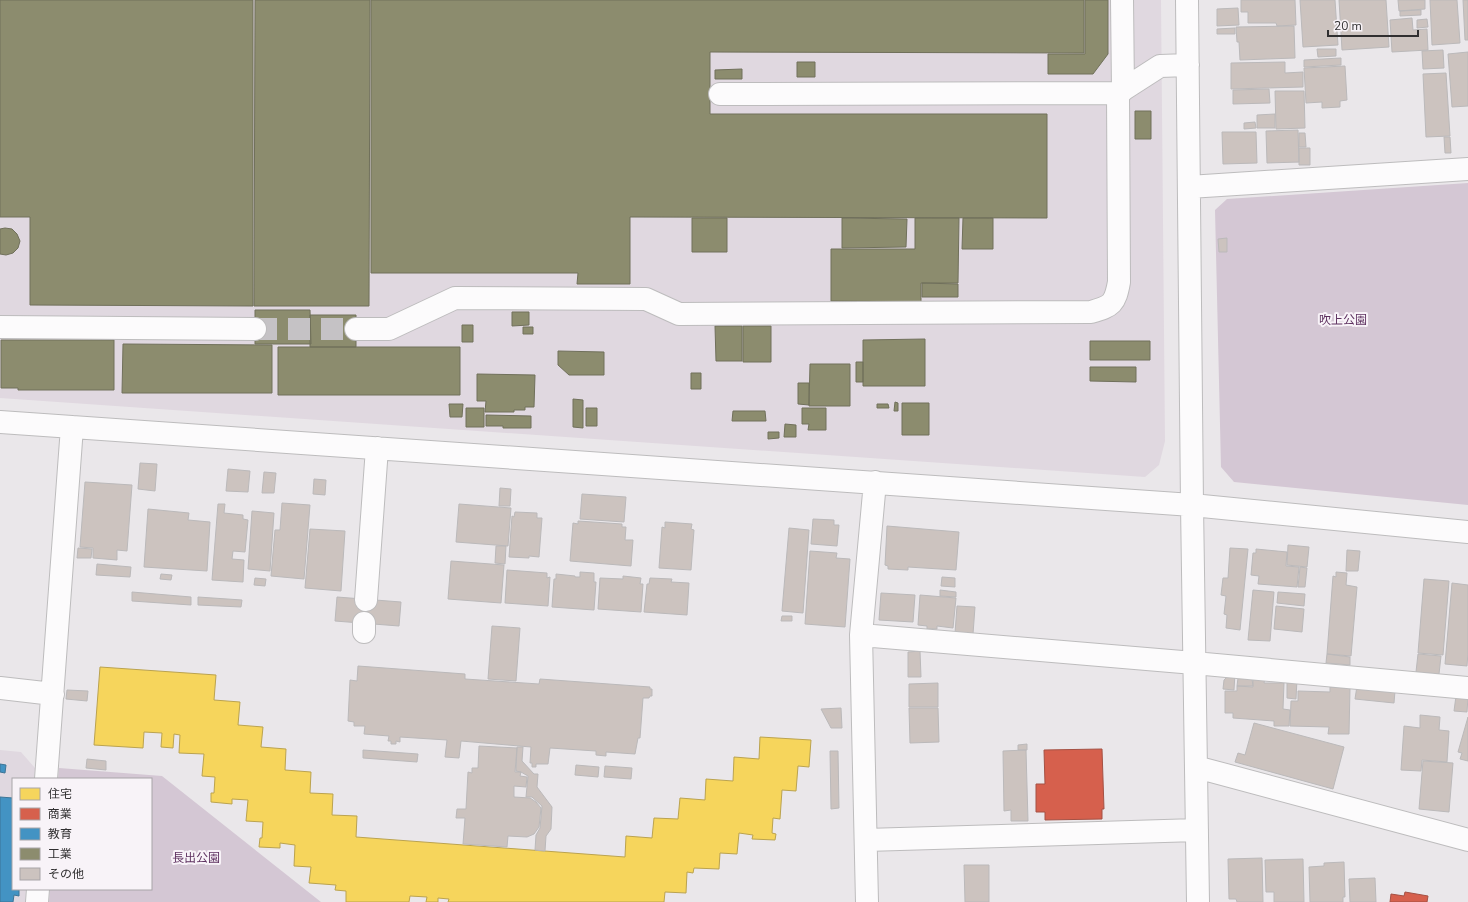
<svg xmlns="http://www.w3.org/2000/svg" width="1468" height="902" viewBox="0 0 1468 902" font-family="'Nunito Sans','Noto Sans JP',sans-serif">
<style>
.built{fill:#e0d8e0}
.green{fill:#d4c7d4}
.homes{fill:#f6d55c;stroke:#bba34f}
.shops{fill:#d6604d;stroke:#a45144}
.schools{fill:#4393c3;stroke:#3d7597}
.industry{fill:#8c8c6e;stroke:#70705b}
.building{fill:#ccc3bf;stroke:#bbb9ba}
.lines{fill:none;stroke-linecap:round;stroke-linejoin:round}
.minor-tunnel{stroke:#c5c2c5;stroke-width:22;stroke-dasharray:22 11;stroke-linecap:butt}
.minor-casing{stroke:#bdbcbd;stroke-width:24}
.minor{stroke:#fcfbfc;stroke-width:22}
.labels{text-anchor:middle;stroke-width:4;stroke-linejoin:round;paint-order:stroke}
.park-label{font-size:12px;fill:#5e3260;stroke:#f8f3f8}
</style>
<rect width="100%" height="100%" fill="#eae7ea"/>
<path class="built" d="M0 0H1161L1165 441 1159 465 1145 477 0 398Z
M0 750 21 752 35 768 34 779H13V889H26L25 902H0Z"/>
<path class="green" d="M1468 183V505L1234 482 1221 467 1215 210 1227 199Z
M59 768 162 776 321 902H49L50 889H151V779H58Z"/>
<path class="homes" d="M100 667 216 675 214 700 240 702 238 725 263 727 261 747 286 749 285 770 311 772 310 793 333 794 332 815 357 816 356 837 625 857 626 836 652 838 654 818 678 819 680 798 705 800 706 779 733 781 734 757 759 759 760 737 811 740 809 767 798 766 796 791 782 790 780 819 773 818 772 833 776 834 775 840 752 839 753 835 739 833 737 854 720 853 719 869 694 868 693 873 687 872 686 893 665 892 664 902H448L449 899 438 898V902H426L427 897 410 896 409 902H346V891L335 890 336 885 309 883 311 867 294 866 295 845 280 843V848L259 847 260 838H262L263 822 246 821 248 800 232 799V804L211 802V793H214L215 777 202 776 204 754 179 753 180 735 174 734 173 748 161 747 162 733 144 732 143 748 94 745Z"/>
<path class="shops" d="M1102 749 1104 809H1102V819L1045 820V812H1036V784H1045L1044 750Z
M1405 892 1428 896 1427 902H1390L1391 894 1404 896Z"/>
<path class="schools" d="M0 764 6 765 5 773 0 772Z
M0 797 13 798V889H19V896L14 895 13 902H0Z"/>
<path class="industry" d="M0 0H253V306L30 305V217H0Z
M255 0H370L369 306H254Z
M371 0H1084V53L710 52V114H1047V218L630 217V284H577L578 273H371Z
M1085 0H1108V54L1093 74H1048V54H1085Z
M797 62H815V77H797Z
M742 69V79H715V70Z
M1135 111H1151V139H1135Z
M692 218H727V252H692Z
M842 218 907 219 906 247 842 248Z
M915 218H959L958 283H921V302L831 301V249H915Z
M963 218H993V249H962Z
M5 228 12 229 17 234 20 241 18 248 13 253 6 255 0 254V229Z
M922 283 958 284V297H922Z
M255 310H310L311 344H255Z
M512 312H529V325L512 326Z
M310 315H356V347H310Z
M462 325H473V342H462Z
M715 326H742V361H716Z
M743 326H771V362H743Z
M523 327H533V334H523Z
M925 339V386H863V340Z
M1 340H114V390H18V388H1Z
M1090 341H1150V360H1090Z
M123 344 272 345V393H122Z
M278 347H460V395H278Z
M558 351 604 352V375H569L558 365Z
M856 362H863V382H856Z
M810 364H850V406H809Z
M1090 367H1136V382L1090 381Z
M691 373H701V389H691Z
M477 374 535 375 534 407H525V410H514V412H485L486 401H477Z
M798 383H809V405L798 404Z
M573 399 583 400V428L573 427Z
M895 402 898 403V411H894Z
M902 403H929V435H902Z
M449 404H463L462 417H450Z
M877 404H888L889 408H877Z
M466 408H484V427H466Z
M586 408H597V426H586Z
M802 408H826V430H808L809 424H802Z
M733 411H765L766 421H732Z
M486 415 531 416V428H503V426H486Z
M785 424 796 425V437H784Z
M768 432H779V438L768 439Z"/>
<path class="building" d="M1241 0H1295L1296 25 1277 26 1276 23H1248V12H1241Z
M1300 0H1335L1338 45 1303 47Z
M1339 0H1386L1389 47 1342 50Z
M1398 0H1425V9L1399 11Z
M1430 0H1457L1460 43 1432 45Z
M1463 0H1468V40H1465Z
M1238 8 1239 25 1217 26V9Z
M1421 10V15L1400 16V11Z
M1412 18 1413 30 1427 29 1428 50 1392 52 1390 20Z
M1427 19 1428 27 1417 28V20Z
M1294 26 1295 58 1240 60 1239 42H1237L1236 27Z
M1235 28V34H1217V29Z
M1317 49H1336V56L1318 57Z
M1443 50 1444 68 1423 69 1422 51Z
M1468 52V106L1452 107 1448 54Z
M1341 58V65L1304 67V60Z
M1285 62V73L1303 72V87L1231 89V63Z
M1345 66 1347 100 1340 101V107L1322 108V102L1306 103 1304 68Z
M1446 73 1450 136 1426 137 1423 74Z
M1269 89 1270 103 1233 104V90Z
M1275 91H1304L1305 128 1276 129Z
M1275 114V128H1257V115Z
M1255 122 1256 128 1244 129V123Z
M1298 130 1299 162 1267 163 1266 131Z
M1222 132H1256L1257 163 1223 164Z
M1299 133H1305L1306 147H1299Z
M1444 137H1450L1451 153H1445Z
M1299 148H1310V165H1299Z
M1227 238V252H1219L1218 239Z
M140 463 157 464 155 491 138 489Z
M228 469 250 471 248 492 226 491Z
M264 472 276 473 274 493H262Z
M314 479 326 480 325 495 313 494Z
M85 482 132 485 127 551 117 550V560L93 558V548L80 547Z
M500 488 511 489 510 506H499Z
M582 494 626 497 624 522 580 519Z
M282 503 310 505 304 579 271 576 275 530H280Z
M218 504H225L224 513 243 515V519L248 520 245 552 233 551 232 559 244 560 243 582 212 580Z
M459 504 511 508 508 546 456 542Z
M148 509 189 513 188 520 210 522 207 571 144 567Z
M252 511 274 513 270 571 248 569Z
M515 512 537 513V518H542L539 557 529 556V558L509 557 512 516 514 517Z
M813 519 834 520V525H839L837 546 811 544Z
M578 521 622 524V527H626L625 540H633L631 566 570 561 573 523 578 524Z
M665 522 692 524 691 529 694 530 691 570 659 568 662 527 665 528Z
M887 526 959 532 956 570 908 567V570L888 569V566L885 565Z
M789 528 809 530 803 613 782 611Z
M310 529 345 531 341 591 305 588Z
M1288 545 1309 547 1307 567 1287 565Z
M496 546H506L505 564 495 563Z
M78 548 92 549 91 558H77Z
M1230 548 1248 549 1240 630 1226 628 1227 615 1224 614 1226 596 1221 595 1223 578H1228Z
M1256 549 1287 552 1286 566 1299 567 1297 587 1258 584 1259 576 1251 575 1253 553H1256Z
M1347 550 1360 551 1358 571H1346Z
M810 551 837 553 836 558 850 559 845 627 805 624Z
M451 561 504 565 501 603 448 599Z
M97 564 131 567 130 577 96 575Z
M1300 567 1307 568 1305 587H1298Z
M507 570 547 573V578L550 577 548 606 505 603Z
M580 572 594 573V582H596L594 610 552 607 554 579H556V574L575 576V577H580Z
M1336 572 1347 573 1346 585 1357 587 1351 656 1327 654 1333 576 1336 577Z
M161 574 172 575 171 580 160 579Z
M623 576 641 578 640 584H643L641 612 598 609 600 578 623 579Z
M942 577 955 578V587L941 586Z
M255 578 266 579 265 586 254 585Z
M650 578 672 579 671 582 689 583 687 615 644 612 647 584H649Z
M1424 579 1449 581 1443 655 1418 653Z
M1452 583 1468 585V652L1467 666 1445 664Z
M940 590 956 592V597L940 596Z
M1253 590 1274 592 1270 641 1248 640Z
M132 592 191 597V605L132 601Z
M1278 592 1305 594 1304 606 1277 603Z
M881 593 915 595 913 622 879 620Z
M920 595 956 598 953 628 937 626V629H927V626L918 625Z
M198 597 242 600 241 607 198 605Z
M337 597 401 602 399 626 335 621Z
M957 606 975 607 973 634 955 633Z
M1276 606 1304 609 1302 632 1274 629Z
M782 616H792V621H781Z
M492 626 520 628 516 681 488 679Z
M920 651 921 677H908V652Z
M1327 654 1350 657V665L1326 663Z
M1418 654 1441 656 1439 674 1416 672Z
M358 666 465 674V679L539 684 540 679 650 687V689H652V696H650L649 698H643L640 738H638L635 754 606 752V756L596 755V751L550 748 548 764H536V767H532V763H530L531 747 461 741 459 758 445 757 447 740 400 737V742L396 741V744H391V741H388L389 736 364 734 365 726H354V722L348 721 350 680 357 681Z
M1231 673H1235L1234 690 1223 689 1224 680Z
M1238 678 1252 679 1253 686H1237Z
M1253 678H1265L1264 683H1284L1283 709 1290 710 1289 726H1274V721L1233 718V713H1225V691H1237V686L1253 687Z
M1287 679H1297L1296 699 1287 698Z
M938 683V707H909V684Z
M1357 686 1395 691 1394 703 1355 699Z
M1330 687 1350 688 1349 734H1328L1329 727 1290 726 1291 701H1298V691L1330 692Z
M67 690 88 691 87 701 66 699Z
M1456 696 1468 697 1467 712 1454 711Z
M841 708 842 728H831L821 709Z
M909 708H938L939 742 910 743Z
M1420 715 1440 717 1439 730 1449 731 1447 762 1422 760 1421 771 1401 770 1404 726 1420 728Z
M1468 717V761L1460 759 1462 753 1458 752Z
M1254 723 1344 747 1333 789 1235 762 1238 753 1245 755Z
M1027 744V750H1018V745Z
M479 746 517 748 515 772H521L520 776 527 777 526 787 514 786V797L530 798 536 802 541 808 539 827 534 834 527 837 508 836 507 847 463 844 465 818H456L457 809H466L468 772 472 773V768H478Z
M517 747H523L522 761 534 774H538L537 787 552 807 551 829 546 836 545 851 535 850 536 835 540 828 542 806 532 797H526L528 776 521 772 516 771Z
M363 750 418 754 417 762 363 758Z
M1026 750 1028 821H1011V810L1004 811 1003 751Z
M830 751H838L839 808 831 809Z
M87 759 106 761V770L86 768Z
M1423 761 1453 763 1449 812 1419 809Z
M576 765 599 767 598 777 575 775Z
M605 766 632 768 631 779 604 777Z
M1262 858 1263 902H1237L1236 899H1229L1228 859Z
M1303 859 1304 902H1274V892H1266L1265 860Z
M1344 862 1345 897H1343V902H1310L1309 867 1324 866V863Z
M964 865H989V902H965Z
M1375 878 1376 902H1350L1349 879Z"/>
<g class="lines">
<path class="minor-tunnel" d="M255 329H356"/>
<defs>
<path id="minor" d="M1122 0 1123 90
M1187 0 1192 505 1198 902
M720 94 1118 93
M1189 187 1468 169
M0 327 255 329
M356 329H389L455 298 646 299 679 314 1091 312C1112 306 1115 304 1119 282L1118 93 1160 66 1188 65
M0 422 1192 505 1468 532
M366 600 377 448
M364 632V623
M861 635 1194 663 1468 688
M0 688 53 694
M1196 767 1468 840
M46 779 72 427
M866 840 1197 830
M37 902 38 889
M867 902 861 635 875 482"/>
</defs>
<use href="#minor" class="minor-casing"/>
<use href="#minor" class="minor"/>
</g>
<g class="labels">
<g class="park-label">
<text x="1343" y="324">吹上公園</text>
<text x="196" y="862">長出公園</text>
</g>
</g>
<rect x="12" y="778" width="140" height="112" fill="#f8f3f8" stroke="#a8a5a8"/>
<rect x="20" y="788" width="20" height="12" fill="#f6d55c" stroke="#a8a5a8"/>
<text x="48" y="798" font-size="12" fill="#302f30">住宅</text>
<rect x="20" y="808" width="20" height="12" fill="#d6604d" stroke="#a8a5a8"/>
<text x="48" y="818" font-size="12" fill="#302f30">商業</text>
<rect x="20" y="828" width="20" height="12" fill="#4393c3" stroke="#a8a5a8"/>
<text x="48" y="838" font-size="12" fill="#302f30">教育</text>
<rect x="20" y="848" width="20" height="12" fill="#8c8c6e" stroke="#a8a5a8"/>
<text x="48" y="858" font-size="12" fill="#302f30">工業</text>
<rect x="20" y="868" width="20" height="12" fill="#ccc3bf" stroke="#a8a5a8"/>
<text x="48" y="878" font-size="12" fill="#302f30">その他</text>
<path d="M1328 30v6h90v-6" fill="none" stroke="#302f30" stroke-width="2"/>
<text x="1334" y="30" font-size="12" fill="#302f30" stroke="#f8f3f8" stroke-width="3" paint-order="stroke">20 m</text>
</svg>
